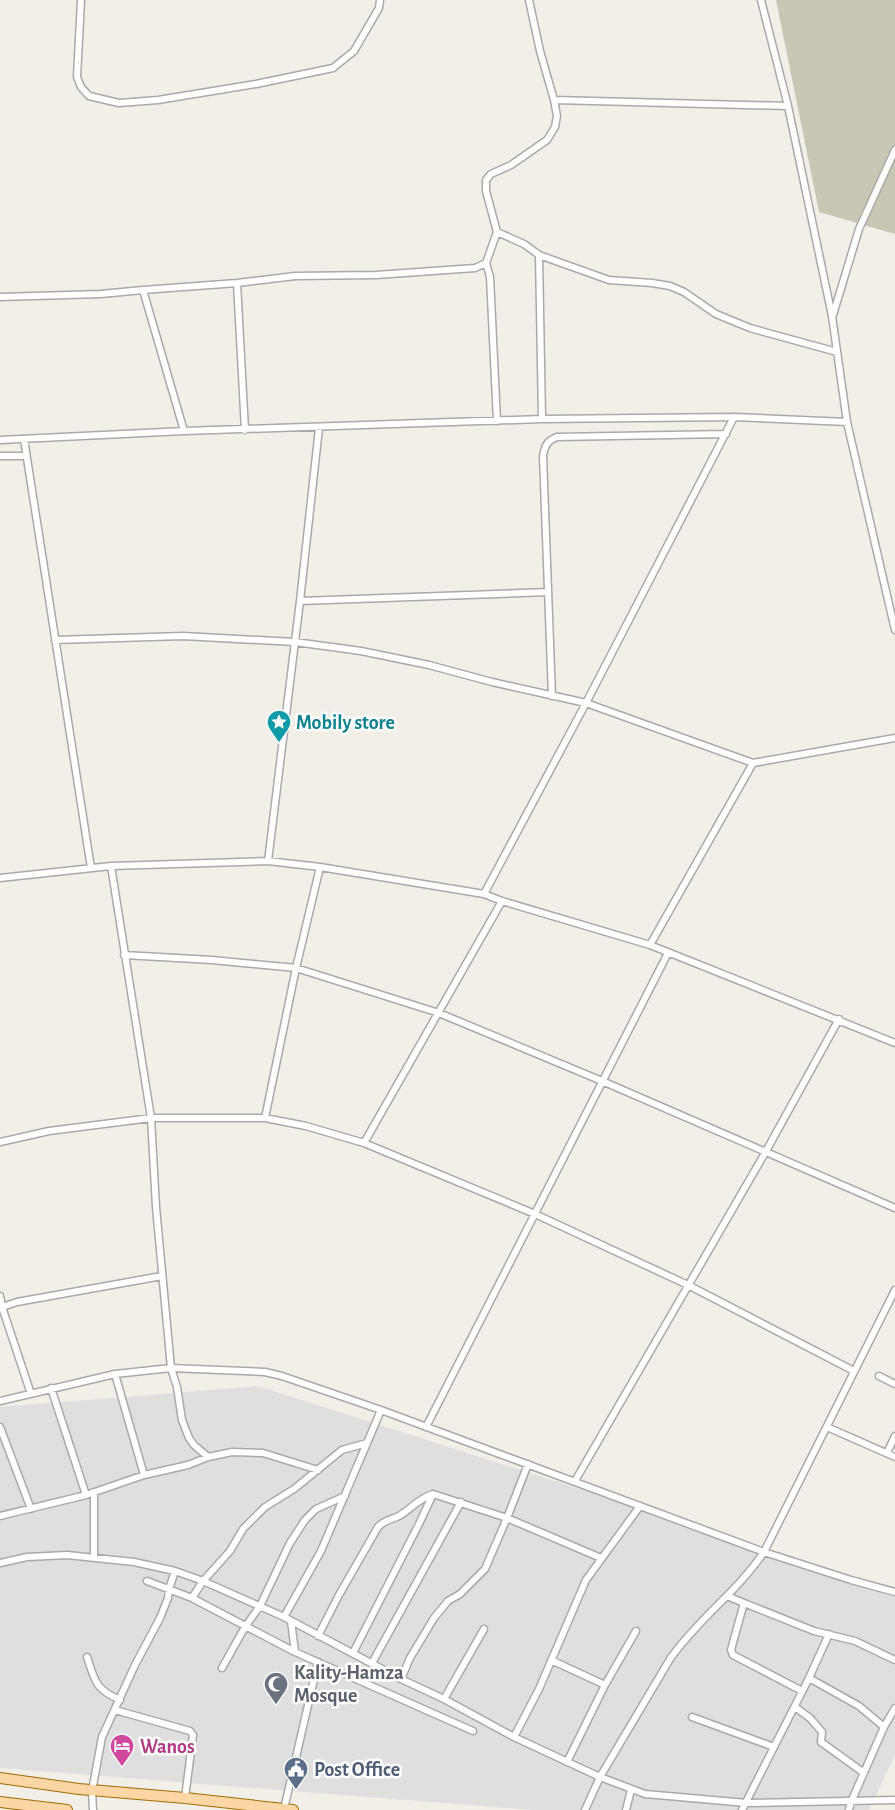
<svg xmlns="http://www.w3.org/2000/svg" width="895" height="1810" viewBox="0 0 895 1810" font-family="'Alegreya Sans',sans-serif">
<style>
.residential{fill:#e0dfdf}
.construction{fill:#c7c7b4}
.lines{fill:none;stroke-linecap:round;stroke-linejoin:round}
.minor-casing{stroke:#a9a9a9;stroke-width:9}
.primary-casing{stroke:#a06b00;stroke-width:12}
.minor{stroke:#fff;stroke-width:6}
.primary{stroke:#fcd6a4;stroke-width:10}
.labels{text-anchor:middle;stroke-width:5;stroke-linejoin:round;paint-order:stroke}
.culture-label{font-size:20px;font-weight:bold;fill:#0d838f;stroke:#fff;text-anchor:start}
.worship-label{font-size:20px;font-weight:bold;fill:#5b616d;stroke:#fff;text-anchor:start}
.hotel-label{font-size:20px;font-weight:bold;fill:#b23c85;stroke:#fff;text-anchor:start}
.service-label{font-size:20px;font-weight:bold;fill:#4e5e75;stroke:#fff;text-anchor:start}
</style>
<rect width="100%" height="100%" fill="#f2efe9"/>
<path class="residential" d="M258 1386 895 1590V1755L869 1810H533L0 1768V1407Z"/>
<path class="construction" d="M776 0H895V234L819 212Z"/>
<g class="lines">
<defs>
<path id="minor" d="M81 0 77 77 81 87 89 96 119 103 158 100 256 84 333 68 354 51 379 8 380 0
M761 0 788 106 832 316 847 422 895 630
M554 100 788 106
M497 232 524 244 539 255 609 280 652 283 670 286 684 292 716 314 750 328 837 352
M539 255 542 419
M486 263 490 277 497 421
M237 283 245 430
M143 290 237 283 295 276 376 275 475 268 486 263 497 232 486 191V180L491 174 511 165 547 140 555 127 557 116 554 100 540 51 529 0
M0 297 101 294 143 290 184 431
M833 315 859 229 895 150
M24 439 91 868
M0 440 184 431 542 419 734 417 847 422
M0 456H25
M300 601 548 592
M55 640 183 636 295 642 361 651 429 665 492 682 586 703 753 763 895 738
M552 696 543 456C545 445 547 441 557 437L726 434
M268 861 300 601 319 428
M111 866 151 1118 156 1207 171 1368 177 1387 182 1420 189 1438 194 1445 208 1457
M0 878 111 866 268 861 320 867 484 894 502 901 650 945 895 1043
M484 894 586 703 734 417
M650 945 753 763
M124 955 212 960 296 968 439 1013 602 1081 895 1208
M265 1118 296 968 320 867
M0 1142 49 1131 151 1118H265L306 1126 364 1143 535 1214 688 1285 854 1371
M364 1143 502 901
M0 1296 2 1307 31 1394
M2 1307 17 1302 162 1276
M115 1374 144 1475
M879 1376 895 1384
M51 1388 86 1495
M0 1401 115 1374 171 1368 265 1372 282 1376 381 1410 764 1552 851 1580 895 1592
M0 1427 31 1509
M426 1427 668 953
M827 1427 895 1457
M887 1453 895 1436
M575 1481 765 1153 839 1019
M94 1492V1558
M0 1516 86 1495 144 1475 188 1465 208 1457 232 1452 263 1453 318 1470
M0 1563 27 1557 67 1555 134 1562 175 1571 203 1581 284 1617 401 1679 444 1699 514 1737 600 1777 645 1794 747 1803 895 1800
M147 1581 192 1598 295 1652 473 1731
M727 1596 744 1603 732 1646 731 1650 733 1655 802 1691
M192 1598 203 1581 230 1551 243 1529 265 1507 294 1489 342 1450 367 1443 381 1410
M744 1603 814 1631 855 1641 895 1660
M284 1617 321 1551 367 1443
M291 1621 295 1652
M318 1636 339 1595 378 1527C384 1520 391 1520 399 1516 411 1509 419 1498 433 1494L507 1518 601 1558
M353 1653 419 1524 433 1494
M87 1657C95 1681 95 1689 120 1700
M551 1660 605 1685
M372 1663 461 1502
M222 1668 245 1627 260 1606 290 1543 305 1520 316 1509 345 1496
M809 1678 859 1706 884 1727
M401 1679 410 1658 434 1618 448 1601 460 1594 485 1569 507 1518 528 1464
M444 1699 484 1629
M795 1707 810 1718 822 1732 821 1742 864 1773
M115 1710 190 1731 193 1735 185 1798
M692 1717 774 1747
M514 1737 539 1689 586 1580 640 1506
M567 1762 605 1685 636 1631
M284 1809 318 1662
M93 1810 92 1791 102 1737 135 1665 160 1618 168 1598 169 1589 175 1571
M585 1810 600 1777 670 1659C697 1620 737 1592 764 1552L895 1290
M626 1810 631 1790
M742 1810 809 1678 829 1634
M849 1810 851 1802 884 1727 895 1708"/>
<path id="primary" d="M0 1778 79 1789 185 1798 293 1810
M0 1802 67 1810"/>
</defs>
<use href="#minor" class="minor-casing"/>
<use href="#primary" class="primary-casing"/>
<use href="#minor" class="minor"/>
<use href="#primary" class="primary"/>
</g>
<defs>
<symbol id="sight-pin" viewBox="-11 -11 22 30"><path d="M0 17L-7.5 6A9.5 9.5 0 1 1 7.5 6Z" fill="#0f9aa8" stroke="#fff"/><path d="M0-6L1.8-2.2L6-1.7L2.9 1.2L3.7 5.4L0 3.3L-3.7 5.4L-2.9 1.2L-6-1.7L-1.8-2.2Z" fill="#fff"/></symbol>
<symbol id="mosque-pin" viewBox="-11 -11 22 30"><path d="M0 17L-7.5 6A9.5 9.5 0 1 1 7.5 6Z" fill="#6b7280" stroke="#fff"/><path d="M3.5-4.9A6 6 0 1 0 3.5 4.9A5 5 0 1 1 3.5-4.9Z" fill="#fff"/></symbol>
<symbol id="hotel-pin" viewBox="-11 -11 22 30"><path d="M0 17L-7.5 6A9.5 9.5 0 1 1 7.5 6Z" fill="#d1479c" stroke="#fff"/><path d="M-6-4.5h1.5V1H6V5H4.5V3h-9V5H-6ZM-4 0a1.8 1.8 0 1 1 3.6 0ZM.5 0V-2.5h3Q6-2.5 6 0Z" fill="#fff"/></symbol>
<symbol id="civic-pin" viewBox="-11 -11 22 30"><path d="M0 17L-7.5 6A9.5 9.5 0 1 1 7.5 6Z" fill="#5c6f8a" stroke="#fff"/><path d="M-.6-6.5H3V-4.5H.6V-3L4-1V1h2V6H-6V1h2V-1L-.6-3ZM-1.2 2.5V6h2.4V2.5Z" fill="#fff"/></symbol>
</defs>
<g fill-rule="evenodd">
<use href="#sight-pin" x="265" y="708" width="28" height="38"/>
<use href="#mosque-pin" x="262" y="1670" width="28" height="38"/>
<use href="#hotel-pin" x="108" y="1732" width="28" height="38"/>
<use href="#civic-pin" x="282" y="1755" width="28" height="38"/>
</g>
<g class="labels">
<g class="culture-label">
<text x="296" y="729">Mobily store</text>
</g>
<g class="worship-label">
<text x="294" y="1679">Kality-Hamza<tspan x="294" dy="23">Mosque</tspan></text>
</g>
<g class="hotel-label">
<text x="140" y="1753">Wanos</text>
</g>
<g class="service-label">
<text x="314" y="1776">Post Office</text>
</g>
</g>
</svg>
